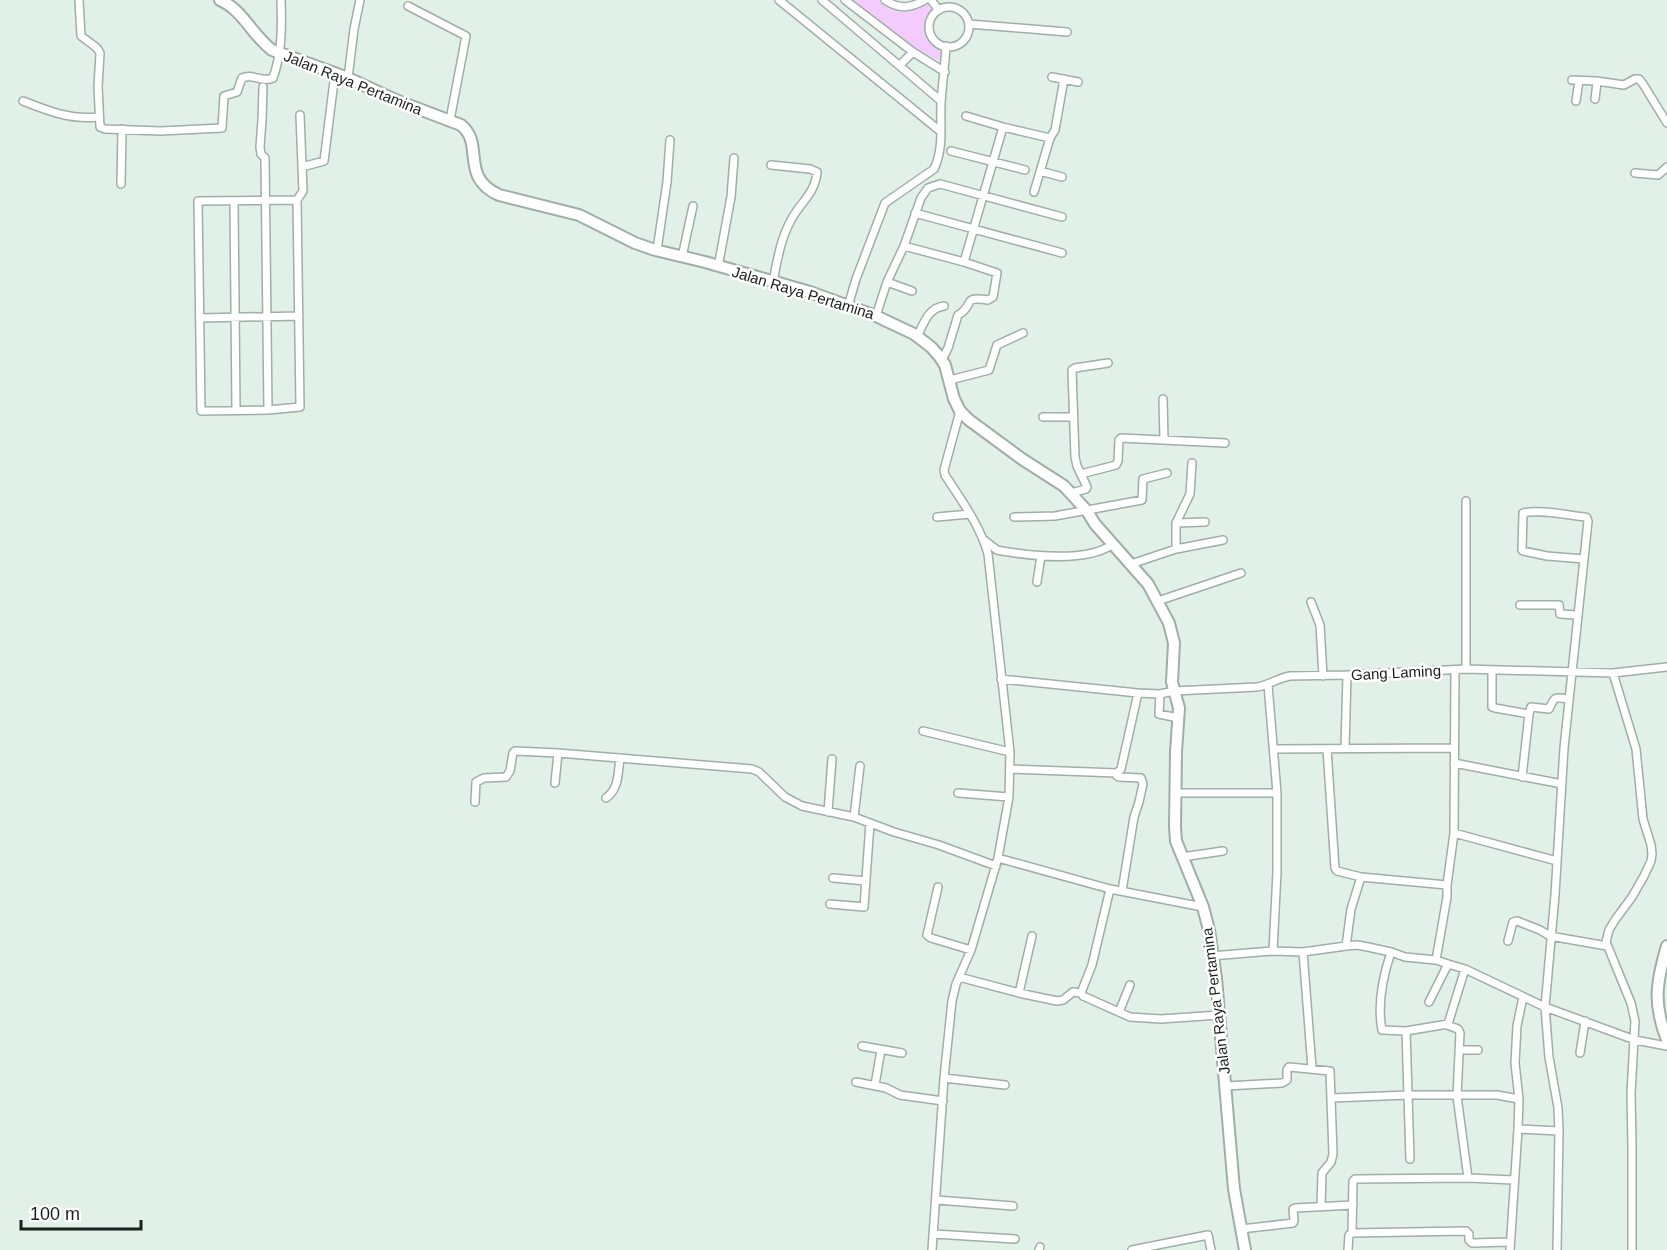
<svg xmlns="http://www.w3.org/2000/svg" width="1667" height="1250" viewBox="0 0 1667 1250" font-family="Helvetica,sans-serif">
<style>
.green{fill:#f3cbfe}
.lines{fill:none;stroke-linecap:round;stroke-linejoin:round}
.street-casing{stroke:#9faea6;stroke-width:10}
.primary-casing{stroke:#9faea6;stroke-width:14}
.street{stroke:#fff;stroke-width:7}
.primary{stroke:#fff;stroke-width:10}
.labels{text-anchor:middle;stroke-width:5;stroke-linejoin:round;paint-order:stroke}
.street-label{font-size:15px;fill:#1a201d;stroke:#fff}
</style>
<rect width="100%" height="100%" fill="#e2f1e8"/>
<path class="green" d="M852 0H878C894 17 910 14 928 4L933 9C921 27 923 40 942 51V62L917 49Z"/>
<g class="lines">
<defs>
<path id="street" d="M79 0 81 36 97 48 100 53 98 87 100 127 105 129 161 131 222 128 224 96 237 92 242 78C252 73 263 83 273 78 282 53 282 27 281 0
M779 0 940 131
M822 0 941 101
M845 0 913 52 945 72
M885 0C899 10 911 8 925 0
M931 0 939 10
M408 6 466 36 450 120
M929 27a20 20 0 1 1 40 0a20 20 0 1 1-40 0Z
M969 24 1067 32
M900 65 913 52
M1052 77 1078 82
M348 78 354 29 360 0
M1572 80 1596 81 1624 85 1635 79H1639L1643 84 1667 123
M263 87 262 120 260 147 261 154 265 158 268 410
M1595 99 1597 82
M23 101C48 111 71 120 98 117
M1576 101 1579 81
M966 116 1003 127
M951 151 1025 170
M771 165 810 169 817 172C815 195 799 203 790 222 780 241 777 262 773 282
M302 167 324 161 335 73
M1040 171 1062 177
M1635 173 1658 175 1667 167
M121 184 122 129
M1034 192 1050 138
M297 200 198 201 201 411 268 410 300 407 297 200 303 191 300 115
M234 201 236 410
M915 213 1062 253
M904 246 964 262
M657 250 667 182 670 140
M682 257 693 206
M718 267 731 197 734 158
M887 282 912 291
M848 306 856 279 885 203 934 169C944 148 940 126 941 104 942 85 945 65 946 46
M876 316 887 282 904 246 921 198 928 188 940 184 944 185 1062 217
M200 318 299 316
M917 337C924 323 928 308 944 306
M942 360 948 348 958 315C976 305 960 296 988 300L993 297 997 273 964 262 1003 127 1050 138 1055 130 1064 79
M950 380 989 370 997 345 1023 333
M1163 399 1164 440
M1043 417H1073
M1081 474 1116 465 1118 461 1119 440 1121 438 1225 443
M1071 493 1086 489 1087 487 1077 466 1075 457 1072 370 1075 368 1108 363
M937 517 970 514
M1014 517 1055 516 1142 500 1143 479 1167 473
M1176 523 1205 522
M984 540 997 550 1002 551C1033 556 1087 563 1113 544
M1176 549V523L1190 494 1192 463
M1131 564 1176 549 1223 540
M1037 582 1041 556
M1158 601 1241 573
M1311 602 1320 625 1323 676
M1520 605H1559L1560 614 1577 615
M1466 669V501
M1492 670V707L1495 708 1529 714 1531 707 1549 709C1555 696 1554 697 1569 699
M1613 673 1636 749 1643 819 1651 845 1652 854 1651 861 1644 876 1632 897 1615 920 1609 930 1606 942 1631 1003 1635 1021 1631 1093 1632 1146V1250
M1001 679 1138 693 1160 694 1174 691 1257 687C1269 685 1278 678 1290 676L1347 675 1466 669 1613 673 1667 667
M1268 685 1277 793V872L1273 951
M1160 694 1159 714 1178 718
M923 731 1010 752
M1345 748 1347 675
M1274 749 1454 748
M1327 749 1335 868 1337 871 1361 877 1447 885
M1454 763 1562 784
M1010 769 1117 773 1121 769 1138 693
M1117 773V776L1119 777 1141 778 1143 784 1139 802 1134 817 1122 891
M1522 777 1529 714
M555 783 558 753
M958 793 1009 797
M1175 793H1277
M606 798C619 789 618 773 620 758
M475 802 476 782 484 778 506 777 510 771 513 753 515 751 558 753 752 769 759 772 785 797 802 806 854 817 894 832 939 845 996 866
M828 812 832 759
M854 817 860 766
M1454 833 1557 861
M1182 857 1223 851
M998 858 1110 889 1203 907
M833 878 866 881
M938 887 927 935 931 938 971 950
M830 904 864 907 870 823
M1508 941 1513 922 1517 921 1540 930 1550 936 1607 946
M1346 946 1351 909 1361 877
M1303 952 1312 1068
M1391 952C1383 976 1377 1004 1382 1030L1406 1031 1448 1024 1465 969
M1211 956 1273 951 1303 952 1346 946 1357 945 1368 947 1391 952 1405 957 1436 960 1448 964 1465 969 1545 1007 1635 1040 1667 1046
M1436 960 1447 897V885L1454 833 1455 670
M959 977 1019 993 1057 1001 1063 1000 1073 992 1081 993 1083 996 1130 1017 1161 1019 1219 1015
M1019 993 1032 936
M1081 993 1092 965 1110 889
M1429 1002 1448 964
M1119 1012 1130 985
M1447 1025 1458 1029 1460 1033 1457 1096 1468 1178 1355 1179 1353 1181 1352 1233 1466 1231 1469 1234V1240L1472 1243 1509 1242
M1406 1031 1410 1159
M862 1046 902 1053
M1459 1050H1478
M1580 1053 1585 1021
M944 1078 1005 1085
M856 1082 886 1088 900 1095 943 1101
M875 1085 881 1050
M1226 1086 1282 1083 1287 1080V1070L1289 1067 1330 1071 1333 1154 1331 1162 1322 1173 1321 1206
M1332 1098 1408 1095H1497L1519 1099
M1518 1129 1559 1131
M1468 1178 1514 1180
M937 1200 1013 1206
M1241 1229 1293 1223 1294 1221 1293 1209 1295 1208 1353 1205
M934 1234 1015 1239
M932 1250 944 1078 952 1001 956 984 971 950 998 858 1009 797 1010 752 988 554C980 525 961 500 945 475L944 470 960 411
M1039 1250 1040 1247
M1132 1250 1208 1235 1211 1250
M1348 1250 1349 1235 1352 1233
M1510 1250 1518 1129 1519 1099 1515 1063 1517 1026 1523 997
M1557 1250 1559 1131 1558 1108 1549 1057 1545 1007 1555 895 1564 748 1588 521 1587 518 1585 517C1567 515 1539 509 1523 513L1522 550 1523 551 1547 556 1584 559"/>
<path id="primary" d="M220 0C243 10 252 35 272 50L348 78 398 101 461 125C485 144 459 177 499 195L579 215 635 243 655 250 705 262 810 292 876 316 914 334 931 347 939 356 945 365 954 399 960 411 969 420 1022 459 1064 486 1087 511 1095 524 1148 584 1169 623 1174 643 1172 682 1179 708 1176 752 1175 827 1176 841 1203 907 1209 930 1216 978 1234 1189 1245 1250
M1667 946C1656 983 1653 1004 1667 1040"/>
</defs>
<use href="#street" class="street-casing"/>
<use href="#primary" class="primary-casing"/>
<use href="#street" class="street"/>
<use href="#primary" class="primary"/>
</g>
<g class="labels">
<g class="street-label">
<text transform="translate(353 83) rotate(22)" y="5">Jalan Raya Pertamina</text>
<text transform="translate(803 293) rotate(17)" y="5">Jalan Raya Pertamina</text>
<text transform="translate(1396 673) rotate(-3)" y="5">Gang Laming</text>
<text transform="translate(1216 1001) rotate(-97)" y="5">Jalan Raya Pertamina</text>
</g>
</g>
<path d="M21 1220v9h120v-9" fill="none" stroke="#1a201d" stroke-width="3"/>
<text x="30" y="1220" font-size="18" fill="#1a201d" stroke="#ffffff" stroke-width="4.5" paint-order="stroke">100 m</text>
</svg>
